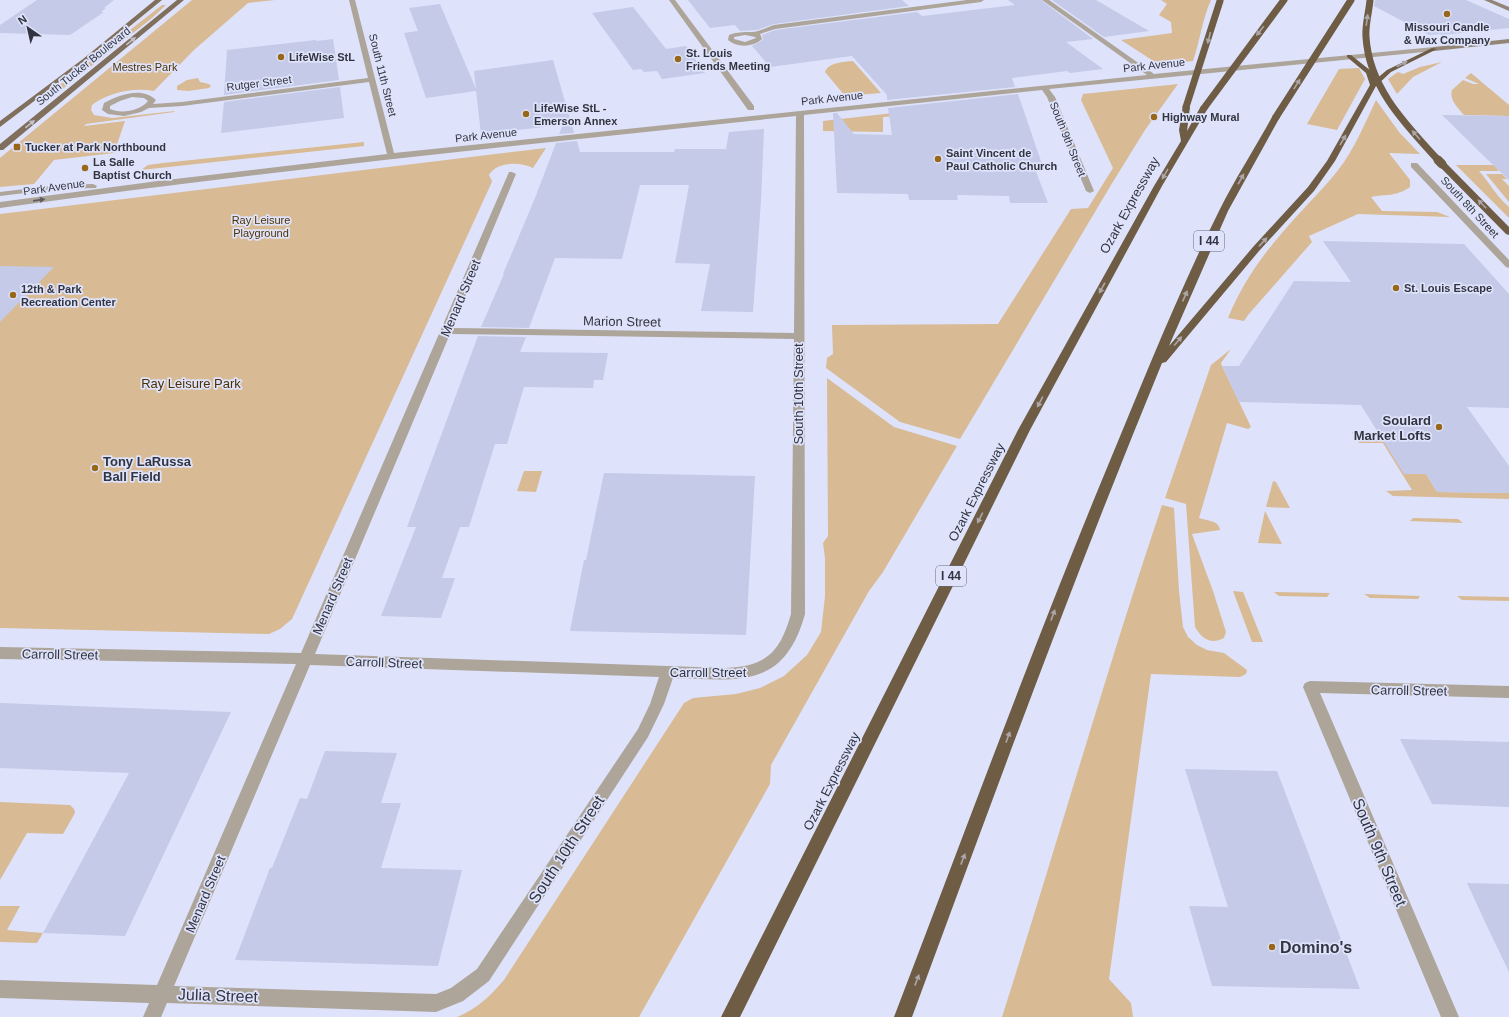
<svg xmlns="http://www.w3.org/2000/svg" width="1509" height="1017" viewBox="0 0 1509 1017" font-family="Helvetica,sans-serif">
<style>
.green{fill:#d8ba95}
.building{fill:#c4cae7}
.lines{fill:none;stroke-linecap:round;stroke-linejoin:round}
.street{fill:#ada49a;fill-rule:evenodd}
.secondary{fill:#928575;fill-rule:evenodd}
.primary{fill:#7f6f5c;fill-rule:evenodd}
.highway{fill:#6e5c45;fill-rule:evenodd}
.highway-bridge-far1{stroke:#6e5c45;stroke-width:7}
.highway-bridge{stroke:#6e5c45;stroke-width:9}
.oneway{fill:#aca6a9}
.oneway2{fill:#c2c0cb}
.oneway3{fill:#5d5c60}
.poi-dot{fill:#986719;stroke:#dee3fb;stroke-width:1.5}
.labels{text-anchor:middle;stroke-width:3.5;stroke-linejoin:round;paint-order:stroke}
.far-poi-label{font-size:11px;font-weight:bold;fill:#323540;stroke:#dee3fb;text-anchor:start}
.far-street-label{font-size:11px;fill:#323540;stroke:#dee3fb}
.far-park-label{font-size:11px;fill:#4d3102;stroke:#dee3fb}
.shield{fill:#dee3fb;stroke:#666978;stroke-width:1}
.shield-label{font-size:12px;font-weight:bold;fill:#323540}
.street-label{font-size:13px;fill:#323540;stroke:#dee3fb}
.park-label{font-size:13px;fill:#4d3102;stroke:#dee3fb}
.poi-label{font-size:13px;font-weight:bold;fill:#323540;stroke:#dee3fb;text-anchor:end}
.near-street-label{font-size:16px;fill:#323540;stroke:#dee3fb}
.near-poi-label{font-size:16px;font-weight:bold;fill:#323540;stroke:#dee3fb;text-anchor:start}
</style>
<rect width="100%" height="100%" fill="#dee3fb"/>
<path class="green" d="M192 0H275L248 3 194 50 154 91C133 87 108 93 92 105L91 110 94 115 112 118 175 111 174 112 86 124 84 126 125 121 114 153 54 160 34 184 0 187V158Z
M1161 0H1211C1202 20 1200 41 1193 61L1158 64 1121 40 1172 33 1171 22 1159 15 1167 4Z
M162 5H166L152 18 46 102H42L57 87Z
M853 61 881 93 845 96 825 72C829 62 843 62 853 61Z
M1442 62 1413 77 1397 94 1388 79 1398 72 1403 74 1420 67Z
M1359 68 1365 79 1337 130 1307 124 1339 69Z
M1471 73 1509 105V116L1464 115C1458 108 1449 100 1452 90L1463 80 1473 84H1479L1465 78Z
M198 78 200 82 209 84 211 86 209 88 188 91 177 90V86L187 80Z
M1178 84 1145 130 1111 185 960 439 900 422 826 368 827 358 833 354 832 325 998 324 1071 209 1088 208 1113 168 1081 100 1083 94Z
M1376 100 1399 132 1420 154 1389 153 1410 180V187C1395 197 1386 194 1371 197L1382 211 1437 212 1450 217 1358 214 1309 236 1312 242 1248 315 1244 321 1228 318C1244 280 1261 257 1288 226 1306 205 1328 185 1344 162 1357 143 1366 121 1376 100Z
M902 112 903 116 883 117V132L823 131V121Z
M364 142V146L141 170 148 165 163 163Z
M546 148 533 168C521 162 497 161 489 175L492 181 491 184 292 619 280 629 269 634 0 628V214Z
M1456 165H1494L1499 171H1479C1490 183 1496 196 1509 207V218Z
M1486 174H1502L1507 179H1502L1509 186V202Z
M1231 349 1221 363 1222 366 1251 427 1248 429 1227 423 1199 518C1207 521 1219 520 1220 530L1192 534 1213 591 1226 632 1224 638C1211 645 1202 639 1195 627L1186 504 1165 498 1211 365Z
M827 378 894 427 957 446 883 572 869 591 771 765 770 784 639 1017H457C477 1009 490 996 504 980L684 703 693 698 736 694 760 688 784 676 807 655 821 632 825 596V558L823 543 828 536Z
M1352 432 1379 433 1404 473 1426 474 1437 492 1509 493V499L1393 496 1386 491 1412 490 1383 443H1359Z
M524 471H542L536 492 517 491Z
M1273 481 1276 482 1290 508 1266 507Z
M1162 505 1174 508 1179 591 1183 627 1188 637 1197 645 1207 650 1224 653 1247 670 1246 674 1240 677 1151 674 1109 979 1131 1003 1133 1017H1002C1056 847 1105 675 1162 505Z
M1265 511 1282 544 1258 543Z
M1413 518 1458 519 1463 523 1410 521Z
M1233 591 1243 592 1263 642H1252Z
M1274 592 1330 593 1327 597 1279 596Z
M1364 594 1420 596 1418 599 1370 598Z
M1457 596 1509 597V601L1462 600Z
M0 802 70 805 74 809 75 813 63 834 27 833 0 880Z
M0 906H20L7 930 43 933 37 943 0 942Z"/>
<path class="building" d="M37 0H114L104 8H106L101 12H104L70 35 0 33V25Z
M688 0H902L909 6 774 24 757 30 740 31 735 25 710 28Z
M1008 0H1041L1093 39 1066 42 1103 69 1070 73 1067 71 1012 78 1015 87 887 100V95L852 56 770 67 752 46 763 40 762 35 775 30 917 12 922 16 1015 5Z
M1052 0H1096L1149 31 1104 37Z
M1375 0H1466L1509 19V28L1442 35 1440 34 1429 35 1374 6Z
M440 4 476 89 474 71 553 60 574 133 559 134 563 125 481 134 476 91 426 98 404 33 418 31 409 8Z
M633 7 666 49 686 46 705 73 662 79 657 71 644 72 641 69 633 70 592 13Z
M333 39 339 80 224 95 227 50 316 40 317 41Z
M340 87 344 118 221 133 224 102Z
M1018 94 1044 170 1035 169 1048 203H1010L1009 196 957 195 958 200H909L908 194 837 193 833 113H837L854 134 892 135 888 108Z
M1442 115 1509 116V180L1490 162Z
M764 129 761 201 753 312 701 311 710 264 675 263 689 185H640L622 259 555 258 529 328 481 327 504 274H503L535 198 556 143 577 141 580 152H674L675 149H726L729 132Z
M1323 241 1464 244 1509 294V408L1467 407 1509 466V493L1437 492 1426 474H1404L1361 405 1239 402 1222 366H1239L1294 281 1351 282Z
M0 266 54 267 0 322Z
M478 336 526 337 520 352 608 353 603 380H594L593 388 524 387 507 444H495L469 527H460L442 578H455L441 618 381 616 416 527H407Z
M604 473 755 476 746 635 570 631 584 560H586Z
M0 703 231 712 125 936 43 933 129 773 0 768Z
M1400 739 1509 742V807L1432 804Z
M325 751 397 753 381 803H401L381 868 462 870 438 966 235 960 270 868H272L300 798 307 799Z
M1185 769 1277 771 1360 989 1212 986 1189 906 1228 907Z
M1467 883 1509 884V972L1486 924Z"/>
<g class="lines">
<path class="street" d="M349 0H355L394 153 1147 75 1042 0H1049L1154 74 1434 47 1437 49 1434 51 1049 89 1055 97 1094 191 1090 193 1086 191 1047 97 1042 90 804 115 805 614C784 690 738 680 673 678L664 704 648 737 489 981 463 1001 436 1012 167 1003 161 1017H143L149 1003 0 998V980L157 985 296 664 0 659V647L301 653 509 172H512L516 174 452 328 794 333 796 116C531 144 265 171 0 208V202L158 181 387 154 369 82 182 106 149 108 141 112 124 116 108 114 102 110 104 103C119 95 142 86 156 100L153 104 182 102 368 78ZM132 97 144 98 148 101C140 111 121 114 110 109V106L120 101ZM450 334 794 339 791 614C780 652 767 666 726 668L315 654ZM310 665 659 677 650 704 638 729 477 969 451 988 436 994 174 986Z
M669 0H675L754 106V110H748Z
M967 0H984L981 2 775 29 760 34 762 39 761 40C752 47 737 48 728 40L729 35C737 32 743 32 752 32 759 32 767 27 774 25ZM745 35 755 37 756 38 745 42 734 39V37Z
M1411 163H1417L1509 260V268L1506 267 1411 167Z
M93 184 97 186 96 188 58 189 0 196V192L58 185Z
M1310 681 1509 686V698L1320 693 1459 1017H1441L1303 687 1305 683Z"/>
<path class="secondary" d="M1484 0H1492L1509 7V11Z
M1509 39V43L1434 51 1431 49 1434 47Z"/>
<path class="primary" d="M155 0H162L87 61 0 127V121L83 59Z
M177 0H184L3 150H0V144Z"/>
<path class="highway" d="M1432 48 1437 49 1391 72 1376 86 1335 161 1314 191 1259 251 1166 362 1162 363C1073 579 993 798 912 1017H894C965 832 1033 646 1109 463 1144 379 1178 293 1219 211 1235 179 1255 148 1272 117L1273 115H1279L1280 117 1228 211 1169 346 1253 247 1308 187 1327 161 1370 85 1366 73 1347 57V55H1351L1371 71 1375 80 1387 70Z
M1183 105H1186L1190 107 1187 131 1201 106H1204L1208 108 1162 186 1030 430 740 1017H721L1018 430 1154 186 1181 141 1179 130Z
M1439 162H1445L1509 227V235L1506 234 1439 166Z"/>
<path class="highway-bridge-far1" d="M1370 0C1369 12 1365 25 1366 37 1369 88 1406 125 1439 161
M1186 107 1220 1
M1204 108 1284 0
M1276 117 1351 0"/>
<path class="highway-bridge" d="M1438 160 1442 164"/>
</g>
<defs><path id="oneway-solid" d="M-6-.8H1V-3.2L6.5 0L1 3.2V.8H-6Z"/></defs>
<g class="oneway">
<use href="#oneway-solid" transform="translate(1367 20) rotate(-82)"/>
<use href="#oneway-solid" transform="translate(1260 31) rotate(128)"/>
<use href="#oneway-solid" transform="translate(1209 38) rotate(104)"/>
<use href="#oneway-solid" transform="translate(1402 64) rotate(-27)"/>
<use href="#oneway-solid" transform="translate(1297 84) rotate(-58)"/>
<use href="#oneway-solid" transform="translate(1416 135) rotate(-131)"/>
<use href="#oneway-solid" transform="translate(1343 140) rotate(-60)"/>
<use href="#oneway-solid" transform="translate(1165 174) rotate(120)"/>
<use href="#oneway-solid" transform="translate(1241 179) rotate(-61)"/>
<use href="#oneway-solid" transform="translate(1482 204) rotate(-134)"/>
<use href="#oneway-solid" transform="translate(1263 242) rotate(-47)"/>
<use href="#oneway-solid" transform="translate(1102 288) rotate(119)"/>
<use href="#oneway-solid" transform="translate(1185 296) rotate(-67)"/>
<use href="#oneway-solid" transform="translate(1178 341) rotate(-50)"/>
<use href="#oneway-solid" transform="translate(1040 402) rotate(118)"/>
<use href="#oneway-solid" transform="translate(980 518) rotate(117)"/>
<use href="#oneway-solid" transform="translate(1053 615) rotate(-70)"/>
<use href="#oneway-solid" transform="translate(1008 737) rotate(-70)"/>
<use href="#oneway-solid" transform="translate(963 859) rotate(-69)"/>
<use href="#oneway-solid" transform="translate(917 980) rotate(-69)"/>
</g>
<g class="oneway2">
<use href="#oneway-solid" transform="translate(131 41) rotate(-39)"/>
<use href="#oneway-solid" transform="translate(30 124) rotate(-39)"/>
</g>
<use class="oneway3" href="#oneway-solid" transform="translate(39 200) rotate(-8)"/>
<g class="poi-dot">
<circle cx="1447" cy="14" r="4"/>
<circle cx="281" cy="57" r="4"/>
<circle cx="678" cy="59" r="4"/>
<circle cx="526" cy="114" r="4"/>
<circle cx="1154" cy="117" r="4"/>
<rect x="13" y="143" width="8" height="8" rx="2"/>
<circle cx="938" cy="159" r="4"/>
<circle cx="85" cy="168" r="4"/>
<circle cx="1396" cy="288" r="4"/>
<circle cx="13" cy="295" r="4"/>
<circle cx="1439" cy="427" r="4"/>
<circle cx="95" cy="468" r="4"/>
<circle cx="1272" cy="947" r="4"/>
</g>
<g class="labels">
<g class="far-poi-label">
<text x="1447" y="31" text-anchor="middle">Missouri Candle<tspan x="1447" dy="13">&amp; Wax Company</tspan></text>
<text x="686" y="57">St. Louis<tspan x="686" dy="13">Friends Meeting</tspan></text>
<text x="289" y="61">LifeWise StL</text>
<text x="534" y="112">LifeWise StL -<tspan x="534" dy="13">Emerson Annex</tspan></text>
<text x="1162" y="121">Highway Mural</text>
<text x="25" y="151">Tucker at Park Northbound</text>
<text x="946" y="157">Saint Vincent de<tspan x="946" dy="13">Paul Catholic Church</tspan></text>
<text x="93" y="166">La Salle<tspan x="93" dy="13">Baptist Church</tspan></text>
<text x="1404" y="292">St. Louis Escape</text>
<text x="21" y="293">12th &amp; Park<tspan x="21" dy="13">Recreation Center</tspan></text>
</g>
<g class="far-street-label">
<text transform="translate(1154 65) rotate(-6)" y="4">Park Avenue</text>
<text transform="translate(83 66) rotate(-39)" y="4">South Tucker Boulevard</text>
<text transform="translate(383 75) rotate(76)" y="4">South 11th Street</text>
<text transform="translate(259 83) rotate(-7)" y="4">Rutger Street</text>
<text transform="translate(832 98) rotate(-6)" y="4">Park Avenue</text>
<text transform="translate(486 135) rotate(-6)" y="4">Park Avenue</text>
<text transform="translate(1068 139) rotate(68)" y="4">South 9th Street</text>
<text transform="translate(54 187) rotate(-8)" y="4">Park Avenue</text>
<text transform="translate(1470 207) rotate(47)" y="4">South 8th Street</text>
</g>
<g class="far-park-label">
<text x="145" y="71">Mestres Park</text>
<text x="261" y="224">Ray Leisure<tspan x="261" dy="13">Playground</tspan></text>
</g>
<g class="shield">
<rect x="1194" y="231" width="30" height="20" rx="3"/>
<rect x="936" y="566" width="30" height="20" rx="3"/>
</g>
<g class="shield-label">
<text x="1209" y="245">I 44</text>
<text x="951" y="580">I 44</text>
</g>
<g class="street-label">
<text transform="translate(1129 205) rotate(-61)" y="5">Ozark Expressway</text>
<text transform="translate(460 298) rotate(-67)" y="5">Menard Street</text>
<text transform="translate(622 321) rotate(1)" y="5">Marion Street</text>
<text transform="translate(798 394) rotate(-90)" y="5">South 10th Street</text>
<text transform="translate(976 492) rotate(-63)" y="5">Ozark Expressway</text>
<text transform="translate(332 596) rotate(-67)" y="5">Menard Street</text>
<text transform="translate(60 654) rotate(1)" y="5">Carroll Street</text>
<text transform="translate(384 662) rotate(2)" y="5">Carroll Street</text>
<text x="708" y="677">Carroll Street</text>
<text transform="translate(1409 690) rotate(1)" y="5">Carroll Street</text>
<text transform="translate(831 781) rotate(-63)" y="5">Ozark Expressway</text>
<text transform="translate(205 894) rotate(-67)" y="5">Menard Street</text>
</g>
<g class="park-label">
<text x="191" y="388">Ray Leisure Park</text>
</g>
<g class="poi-label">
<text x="1431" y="425">Soulard<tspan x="1431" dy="15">Market Lofts</tspan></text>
<text x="103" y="466" text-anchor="start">Tony LaRussa<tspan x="103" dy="15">Ball Field</tspan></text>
</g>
<g class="near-street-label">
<text transform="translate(566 849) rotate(-57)" y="6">South 10th Street</text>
<text transform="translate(1380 852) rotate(67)" y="6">South 9th Street</text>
<text transform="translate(218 995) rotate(2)" y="6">Julia Street</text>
</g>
<g class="near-poi-label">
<text x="1280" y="953">Domino's</text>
</g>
</g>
<g transform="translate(28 28) rotate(326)" stroke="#dee3fb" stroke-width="3" paint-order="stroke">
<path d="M0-3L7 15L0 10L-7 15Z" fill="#323540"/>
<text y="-6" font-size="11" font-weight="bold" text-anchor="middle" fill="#323540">N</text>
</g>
</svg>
